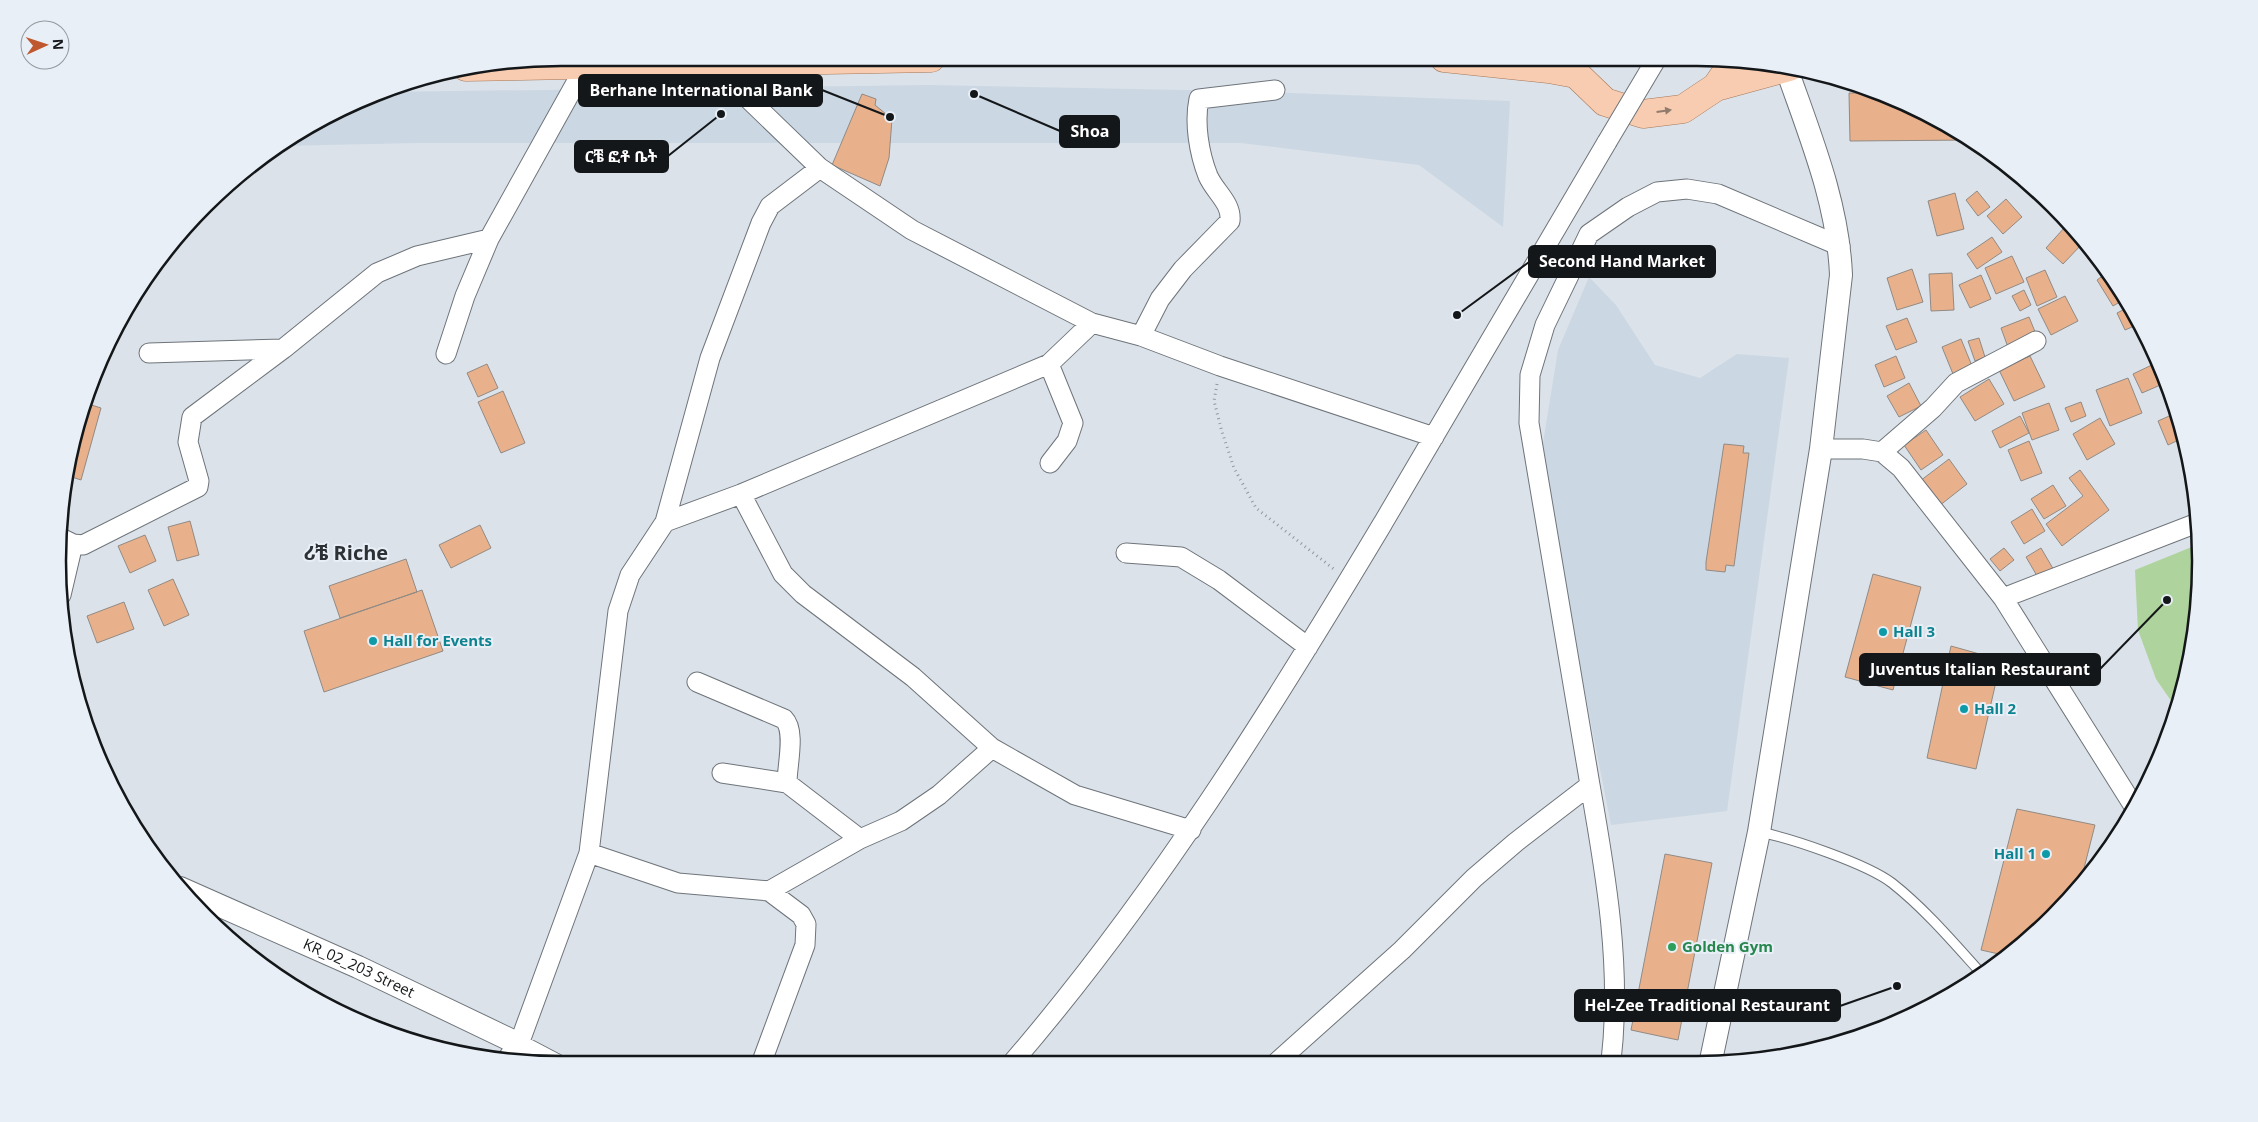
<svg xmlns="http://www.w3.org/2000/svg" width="2258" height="1122" viewBox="0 0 2258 1122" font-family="'Open Sans','Noto Sans Ethiopic',sans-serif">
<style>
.built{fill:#cbd7e3}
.green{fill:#afd39d}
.building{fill:#e9b18b;stroke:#918a85}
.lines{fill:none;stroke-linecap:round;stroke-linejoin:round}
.service-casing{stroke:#6e747a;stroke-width:11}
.minor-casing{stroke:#6e747a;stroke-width:21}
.tertiary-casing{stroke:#6e747a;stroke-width:24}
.primary-casing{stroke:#a57759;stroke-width:29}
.path{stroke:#92979d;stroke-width:3;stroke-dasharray:1 4;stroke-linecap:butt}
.service{stroke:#fff;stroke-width:9}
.minor{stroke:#fff;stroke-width:19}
.tertiary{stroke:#fff;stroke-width:22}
.primary{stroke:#f8ccb0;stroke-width:28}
.minor-bridge-casing{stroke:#6e747a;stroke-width:21;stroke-linecap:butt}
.minor-bridge{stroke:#fff;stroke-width:19}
.oneway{fill:#917b6c}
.culture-dot{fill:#0f9aa8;stroke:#e9eff6;stroke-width:2}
.leisure-dot{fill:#2e9e5b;stroke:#e9eff6;stroke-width:2}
.labels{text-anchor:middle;stroke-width:4;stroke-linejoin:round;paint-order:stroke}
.culture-label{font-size:15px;font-weight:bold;fill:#0d838f;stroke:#e9eff6;text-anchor:start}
.leisure-label{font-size:15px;font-weight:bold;fill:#27864d;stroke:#e9eff6;text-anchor:start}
.street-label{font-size:15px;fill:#141719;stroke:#e9eff6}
.district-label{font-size:20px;font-weight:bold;fill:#2c3136;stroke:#e9eff6}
.rim{fill:none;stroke:#141719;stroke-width:2.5}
.leader{fill:none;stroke:#141719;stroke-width:2}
.callout-dot{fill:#141719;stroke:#e9eff6;stroke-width:2}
.callout{fill:#141719;stroke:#141719;stroke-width:2}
.callout-label{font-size:16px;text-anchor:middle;font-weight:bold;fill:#fff}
</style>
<rect width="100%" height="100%" fill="#dbe2e9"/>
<path class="built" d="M929 85 1236 91 1510 101 1503 227 1419 165 1241 143H417L278 146 310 125 381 92Z
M1589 277 1616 305 1655 365 1700 378 1737 354 1789 358 1727 811 1611 825 1550 514 1543 443 1558 350Z"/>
<path class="green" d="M2199 544 2200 561 2191 659 2176 708 2156 679 2138 630 2135 570Z"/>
<path class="building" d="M1849 93H1880L1890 96 1973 140 1850 141Z
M862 94 876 99 875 105 892 119 889 158 880 186 832 165Z
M1977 191 1990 207 1978 216 1966 200Z
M1955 193 1964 229 1937 236 1928 201Z
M2006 199 2022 217 2003 234 1987 216Z
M2065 227 2082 244 2063 264 2046 248Z
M1992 237 2002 252 1977 269 1967 254Z
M2012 256 2024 282 1996 294 1985 268Z
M1912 269 1923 302 1897 310 1887 278Z
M2045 270 2057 297 2037 306 2026 278Z
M2108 272 2125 299 2113 306 2097 280Z
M1952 273 1954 310 1931 311 1929 274Z
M1981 275 1991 299 1970 308 1959 285Z
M2024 290 2031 305 2020 311 2012 296Z
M2065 296 2078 321 2051 335 2038 309Z
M2129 307 2139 324 2125 330 2117 313Z
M2029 317 2038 339 2009 350 2001 328Z
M1907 318 1917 342 1896 350 1886 326Z
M1979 338 1985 357 1975 361 1968 341Z
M1961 339 1972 366 1953 374 1942 347Z
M1896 356 1905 378 1884 387 1875 365Z
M2030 356 2045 387 2014 401 1999 370Z
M2156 363 2165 383 2142 393 2133 374Z
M487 364 498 388 478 397 467 373Z
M2128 378 2142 413 2110 426 2096 390Z
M1989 379 2004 404 1975 421 1960 397Z
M1909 383 1921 406 1899 417 1887 396Z
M503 391 525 443 501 453 478 402Z
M2081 402 2086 416 2071 422 2065 408Z
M85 403 101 408 81 480 66 475Z
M2049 403 2059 430 2032 440 2022 413Z
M2176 413 2183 438 2168 445 2158 421Z
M2020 416 2029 433 2000 448 1992 431Z
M2100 418 2115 444 2087 460 2073 434Z
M1926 430 1943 455 1921 470 1904 445Z
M2029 441 2042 473 2021 481 2008 450Z
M1724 444 1744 446 1743 453H1749L1734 566 1726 565 1725 572 1706 570V562Z
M1949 459 1967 484 1939 506 1920 481Z
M2080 470 2109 510 2062 546 2046 524 2083 496 2069 478Z
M2053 485 2066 506 2044 519 2031 499Z
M2032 509 2045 531 2024 544 2011 522Z
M190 521 199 555 177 561 168 527Z
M480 525 491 548 451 568 439 545Z
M145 535 156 561 130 573 118 546Z
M2004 548 2014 560 2000 571 1990 559Z
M2041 548 2055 572 2040 581 2026 557Z
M406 559 417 592 340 618 329 586Z
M1873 574 1921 587 1893 690 1845 677Z
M173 579 189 615 164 626 148 590Z
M422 590 443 651 324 692 304 631Z
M124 602 134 629 97 643 87 616Z
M1951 646 2001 660 1976 769 1927 758Z
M2017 809 2095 825 2080 884 2008 956 1981 950Z
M1665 854 1712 863 1678 1040 1631 1030Z"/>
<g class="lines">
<defs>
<path id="service" d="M1759 832C1791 838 1867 864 1892 883 1925 909 1953 942 1981 973
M208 920 216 904"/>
<path id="minor" d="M708 60 820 168 912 230 1092 323 1141 336 1220 366 1434 437
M1141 336 1160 299 1183 269 1230 221C1232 203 1215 192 1208 176 1199 153 1194 123 1199 99L1275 90
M149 353 283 349
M446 354 465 296 489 239
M1049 364 1073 423 1067 441 1050 463
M1821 449H1863L1882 452 1901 468 2003 598 2133 805
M1882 452 1933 408 1956 383 2036 341
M741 494 783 574 803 594 913 677 992 748 1075 795 1191 830
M665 522 710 358 761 223 770 206 820 168
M59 537 73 544 83 545 198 487 199 481 188 442 192 417 283 349 377 273 417 256 489 239 587 63
M1126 553 1181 557 1219 580 1308 647
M61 595 73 544
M2003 598 2197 523
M697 682 784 719C796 731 787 765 787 783L860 839
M722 773 787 783
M1590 785C1606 875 1622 969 1611 1061
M589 853 678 883 769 891 801 915 806 924 805 945 761 1064
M769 891 860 839 901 821 939 795 992 748
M1277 1062 1402 950 1474 878 1516 842 1590 785 1529 423 1530 375 1545 325 1589 234 1628 207 1657 192 1687 189 1718 194 1840 246
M1012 1063C1155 897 1271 710 1383 523 1458 396 1533 269 1607 142
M557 1064 519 1044 589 853 618 611 630 575 665 522 741 494 1049 364 1092 323"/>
<g id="tertiary">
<path id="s1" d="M180 888 358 967 519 1044 509 1059"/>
<path d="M1711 1060 1759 832 1821 449 1841 275C1838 202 1810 136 1786 67"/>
</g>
<path id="primary" d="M1444 58 1549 69 1576 74
M1568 58 1576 74 1605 102 1643 114 1683 109 1716 87 1734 61
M466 67 931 58
M1716 87 1789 67"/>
</defs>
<use href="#service" class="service-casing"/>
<use href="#minor" class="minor-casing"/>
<use href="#tertiary" class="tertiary-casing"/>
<use href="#primary" class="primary-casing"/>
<path class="path" d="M1217 384 1214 401 1222 432 1234 468 1256 508 1335 570"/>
<use href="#service" class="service"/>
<use href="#minor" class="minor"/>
<use href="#tertiary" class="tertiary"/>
<use href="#primary" class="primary"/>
<defs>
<path id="minor-bridge" d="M1607 142 1657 58"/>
</defs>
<use href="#minor-bridge" class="minor-bridge-casing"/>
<use href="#minor-bridge" class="minor-bridge"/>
</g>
<defs><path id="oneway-solid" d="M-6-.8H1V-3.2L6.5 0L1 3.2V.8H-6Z" transform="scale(1.25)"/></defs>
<use class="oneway" href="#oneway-solid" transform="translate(1664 111) rotate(-8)"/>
<g class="culture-dot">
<circle cx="1883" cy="632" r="5"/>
<circle cx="373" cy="641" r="5"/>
<circle cx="1964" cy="709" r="5"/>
<circle cx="2046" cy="854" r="5"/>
</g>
<circle class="leisure-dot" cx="1672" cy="947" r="5"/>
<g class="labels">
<g class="culture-label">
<text x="1893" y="637">Hall 3</text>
<text x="383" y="646">Hall for Events</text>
<text x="1974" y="714">Hall 2</text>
<text x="2036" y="859" text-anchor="end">Hall 1</text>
</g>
<g class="leisure-label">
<text x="1682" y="952">Golden Gym</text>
</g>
<g class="street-label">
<text dy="5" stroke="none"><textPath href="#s1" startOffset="196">KR_02_203 Street</textPath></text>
</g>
<g class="district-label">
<text x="346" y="560">ሪቼ Riche</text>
</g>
</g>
<path d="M0 0H2258V1122H0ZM561 66H1697A495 495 0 0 1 2192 561V561A495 495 0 0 1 1697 1056H561A495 495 0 0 1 66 561V561A495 495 0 0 1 561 66Z" fill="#e9eff6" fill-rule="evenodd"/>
<path class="rim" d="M561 66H1697A495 495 0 0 1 2192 561V561A495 495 0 0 1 1697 1056H561A495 495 0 0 1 66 561V561A495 495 0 0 1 561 66Z"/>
<path class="leader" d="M890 117L822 90M974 94L1060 131M721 114L668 156M1457 315L1529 262M2167 600L2100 669M1897 986L1840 1006"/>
<g class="callout-dot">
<circle cx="890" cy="117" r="5"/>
<circle cx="974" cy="94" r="5"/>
<circle cx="721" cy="114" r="5"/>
<circle cx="1457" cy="315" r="5"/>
<circle cx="2167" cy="600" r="5"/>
<circle cx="1897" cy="986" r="5"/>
</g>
<g class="callout">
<rect x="579" y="75" width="243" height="31" rx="5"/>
<rect x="1060" y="116" width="59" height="31" rx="5"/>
<rect x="575" y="141" width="93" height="31" rx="5"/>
<rect x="1529" y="246" width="186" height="31" rx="5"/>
<rect x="1860" y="654" width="240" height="31" rx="5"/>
<rect x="1575" y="990" width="265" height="31" rx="5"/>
</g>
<g class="callout-label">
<text x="701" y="96">Berhane International Bank</text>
<text x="1090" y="137">Shoa</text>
<text x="621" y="162">ርቼ ፎቶ ቤት</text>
<text x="1622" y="267">Second Hand Market</text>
<text x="1980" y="675">Juventus Italian Restaurant</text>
<text x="1707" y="1011">Hel-Zee Traditional Restaurant</text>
</g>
<g transform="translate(45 45) rotate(87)"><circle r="24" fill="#e9eff6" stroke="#94999e"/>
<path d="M0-4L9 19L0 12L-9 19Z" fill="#bf582e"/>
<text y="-8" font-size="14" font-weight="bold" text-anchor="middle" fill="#141719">N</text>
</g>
</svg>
